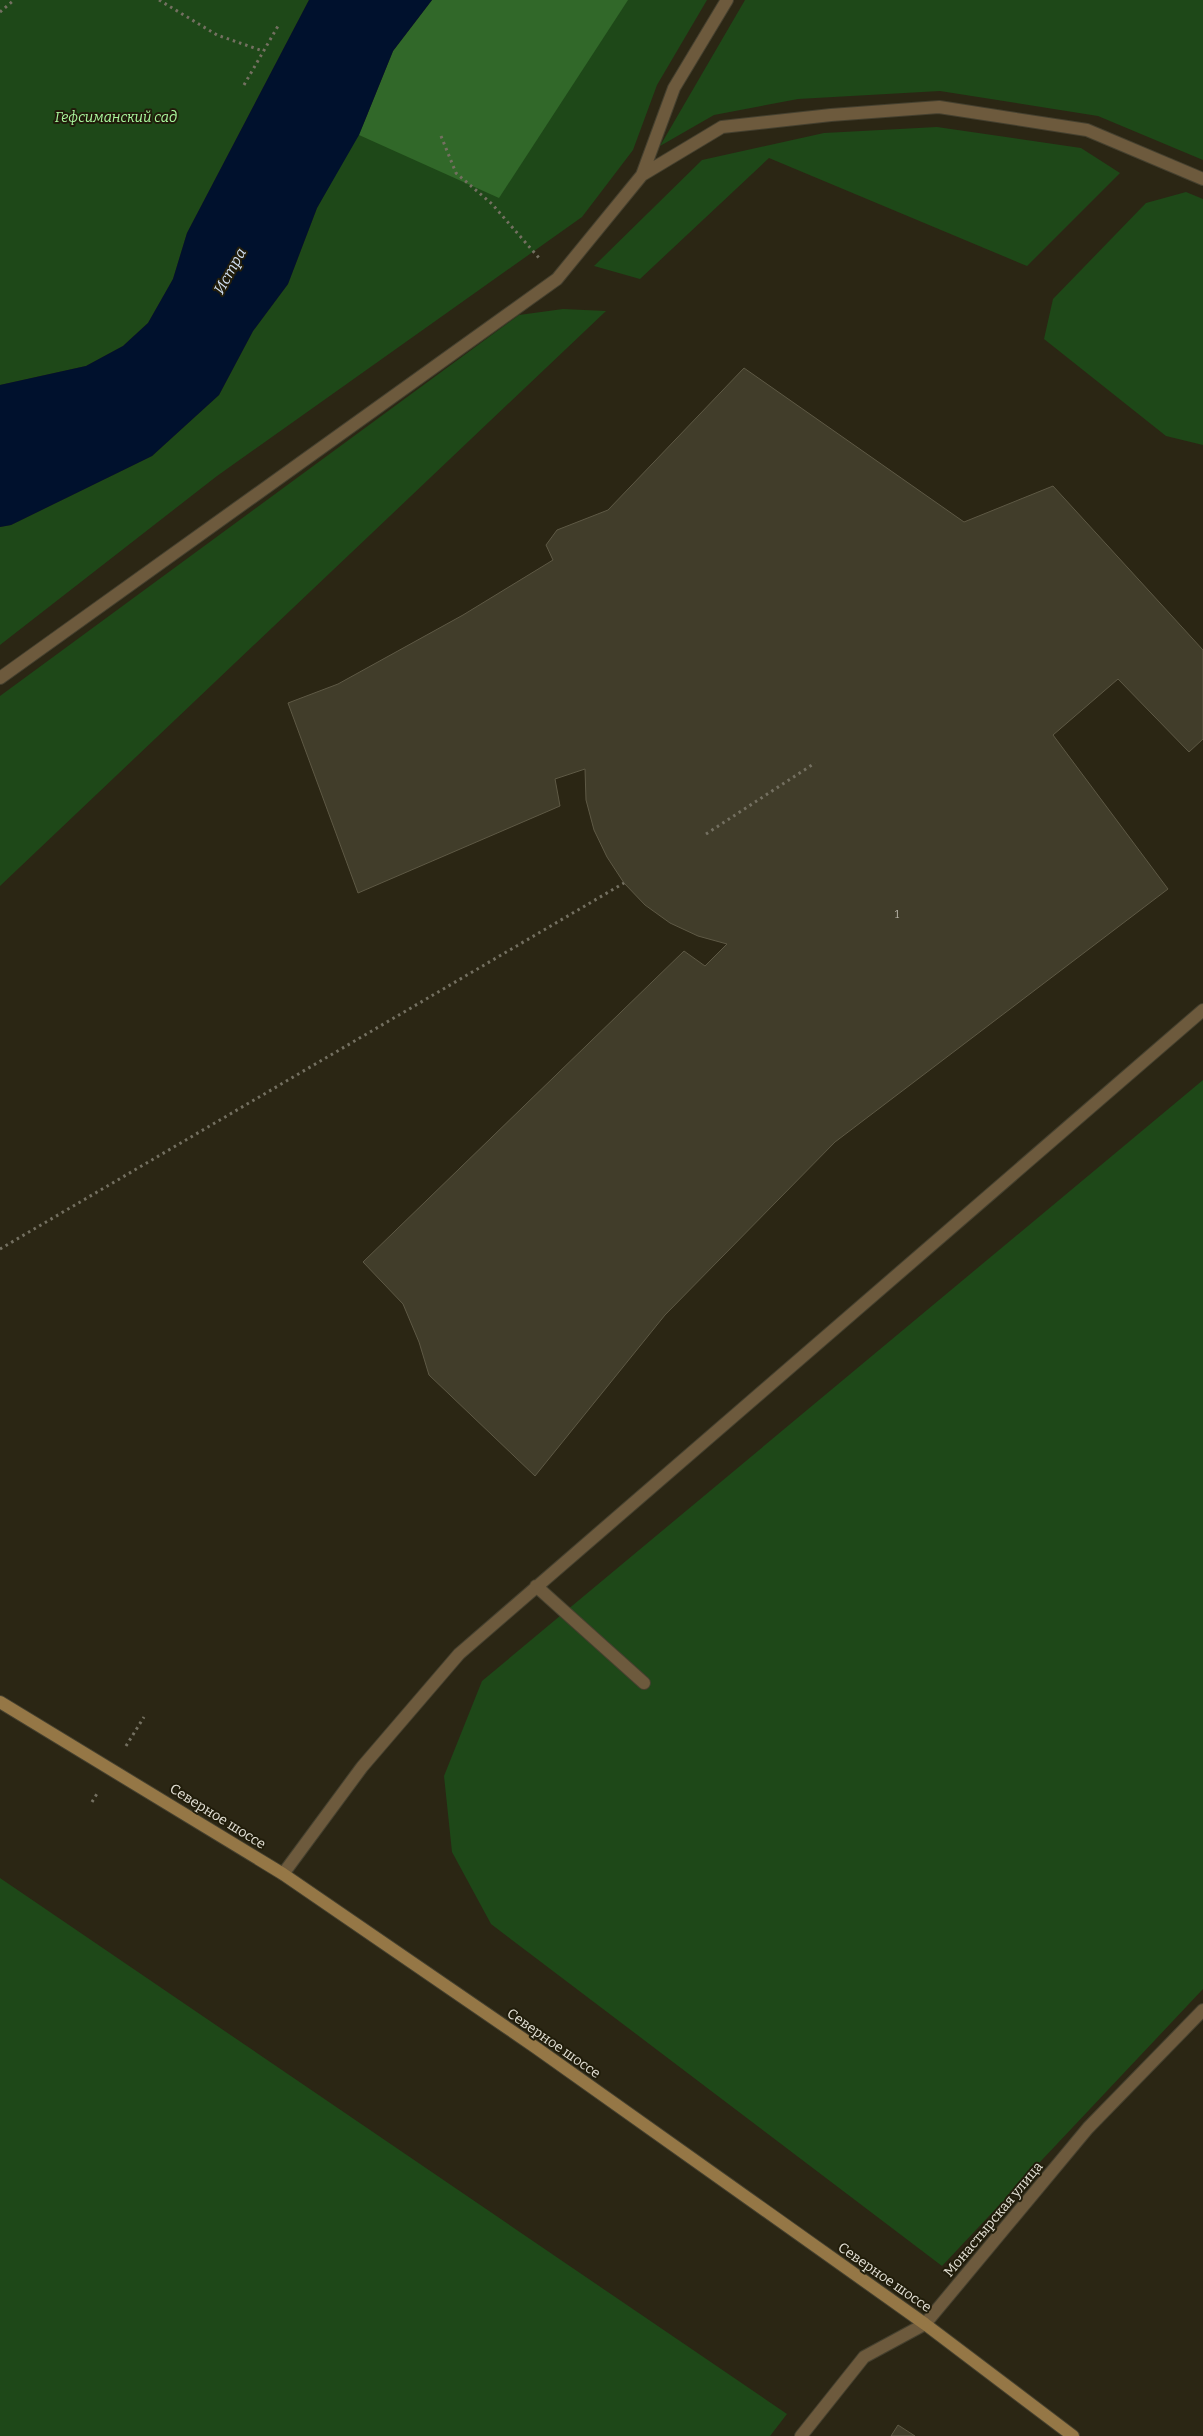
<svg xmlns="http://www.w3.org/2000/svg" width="1203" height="2436" viewBox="0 0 1203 2436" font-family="Bitter,serif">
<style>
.green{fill:#1e4818}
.forest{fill:#316829}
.water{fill:#00112d}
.building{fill:#413d2a;stroke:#5e5945}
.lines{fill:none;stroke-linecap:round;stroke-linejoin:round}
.lane-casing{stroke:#45402f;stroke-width:14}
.street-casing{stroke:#45402f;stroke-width:14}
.secondary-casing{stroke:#45402f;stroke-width:14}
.path{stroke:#747061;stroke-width:3;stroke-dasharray:2.5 4;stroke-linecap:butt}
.lane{stroke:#6d5a3d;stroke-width:12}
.street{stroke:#6d5a3d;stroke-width:12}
.secondary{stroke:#957746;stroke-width:12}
.labels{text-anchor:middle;stroke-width:4;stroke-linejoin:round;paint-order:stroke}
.number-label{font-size:11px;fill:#bcb9ac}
.park-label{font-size:14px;font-style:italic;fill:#aaf89e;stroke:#211d0b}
.street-label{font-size:14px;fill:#e5e2d7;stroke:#211d0b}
.water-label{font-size:15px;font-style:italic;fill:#d1dff1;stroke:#211d0b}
</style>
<rect width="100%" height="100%" fill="#2b2614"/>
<path class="green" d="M0 0H309L187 233 173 279 148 323 123 346 86 366 0 385Z
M432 0H707L657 85 633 150 582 217 217 476 0 645V527L11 525 152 456 219 395 253 331 288 284 317 208Z
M745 0H1203V160L1098 116 940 91 798 99 714 115 660 146Z
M937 127 1081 148 1120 173 1027 266 769 158 640 279 594 266 702 160 824 133Z
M1186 192 1203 199V445L1166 436 1044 339 1053 299 1146 203Z
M563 309 606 311 0 886V696L519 315Z
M1203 1080V1989L942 2266 491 1924 452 1852 444 1776 482 1681Z
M0 1878 787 2414 770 2436H0Z"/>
<path class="forest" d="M432 0H628L499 198 359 135 393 51Z"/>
<path class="water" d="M309 0H432L393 51 359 135 317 208 288 284 253 331 219 395 152 456 11 525 0 527V385L86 366 123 346 148 323 173 279 187 233Z"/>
<path class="building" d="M744 368 964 522 1053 486 1203 650V739L1189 752 1118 679 1053 735 1168 889 835 1142 665 1315 535 1476 429 1375 419 1342 403 1304 363 1262 684 951 705 966 727 944 698 936 670 923 645 905 624 883 607 857 594 830 586 800 585 769 555 779 560 806 358 893 288 703 338 684 463 615 553 560 546 545 557 530 608 510Z
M898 2425 915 2436H891Z"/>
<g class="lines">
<defs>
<path id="lane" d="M536 1586 644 1683
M283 1874 362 1767 459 1654 1203 1010"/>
<path id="street" d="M642 175 722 127 831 115 939 107 1087 130 1203 179
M0 678 557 279 642 175 674 88 727 0
M801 2436 864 2357 925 2324 1088 2128 1203 2010"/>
<path id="secondary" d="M0 1702 283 1874 535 2047 925 2324 1073 2436"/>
</defs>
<use href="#lane" class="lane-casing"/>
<use href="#street" class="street-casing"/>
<use href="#secondary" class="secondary-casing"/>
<path class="path" d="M159 0 217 35 263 51
M0 12 14 0
M244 85 278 26
M441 136 456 173 492 204 539 258
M706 834 815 763
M0 1249 624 883
M126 1746 144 1717
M92 1802 98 1792"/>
<use href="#lane" class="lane"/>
<use href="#street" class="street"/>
<use href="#secondary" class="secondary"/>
</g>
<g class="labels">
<g class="number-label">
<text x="897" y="918">1</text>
</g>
<g class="park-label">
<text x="116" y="122">Гефсиманский сад</text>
</g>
<g class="street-label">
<text transform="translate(218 1816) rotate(32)" y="5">Северное шоссе</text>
<text transform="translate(554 2043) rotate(35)" y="5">Северное шоссе</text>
<text transform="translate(993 2219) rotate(-50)" y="5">Монастырская улица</text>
<text transform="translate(885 2277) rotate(35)" y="5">Северное шоссе</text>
</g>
<g class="water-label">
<text transform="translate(230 271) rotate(-61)" y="5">Истра</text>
</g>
</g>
</svg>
